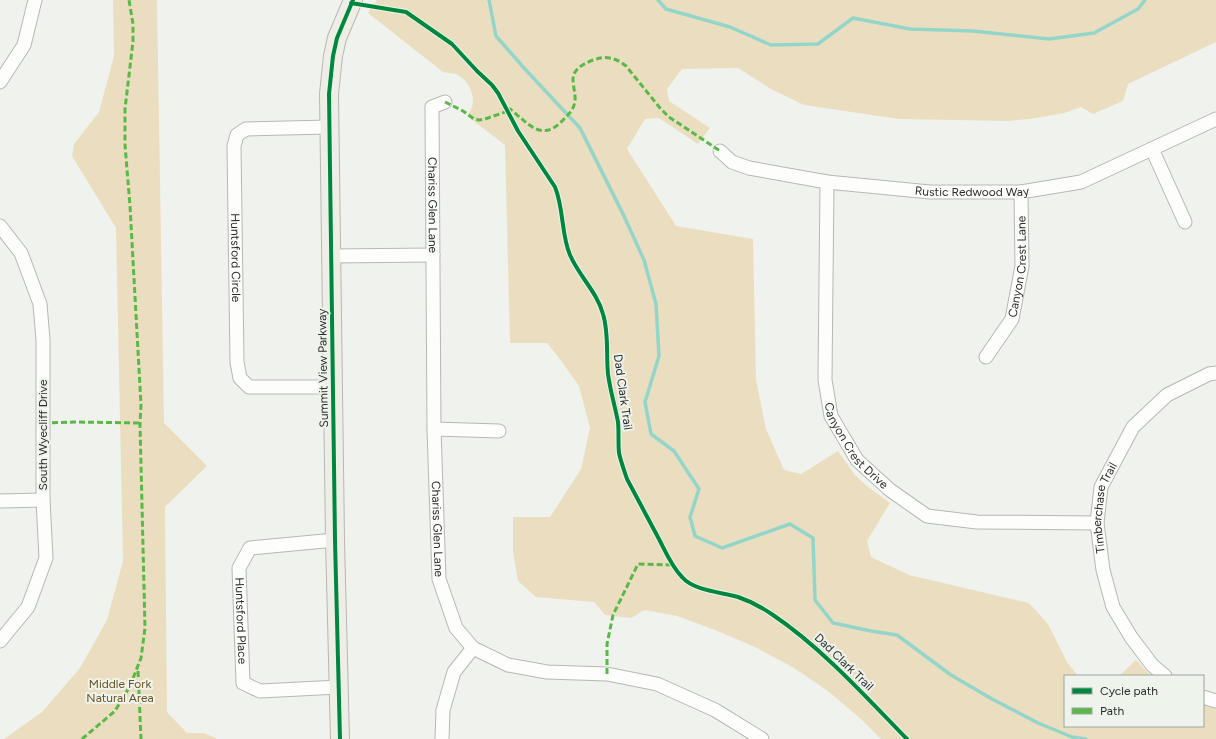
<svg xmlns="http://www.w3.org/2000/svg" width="1216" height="739" viewBox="0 0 1216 739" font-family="Figtree,sans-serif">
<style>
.green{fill:#ebdec0}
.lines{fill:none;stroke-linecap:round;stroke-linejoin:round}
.stream{stroke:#93d6c9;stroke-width:3.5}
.street-casing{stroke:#b6b8b4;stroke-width:15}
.secondary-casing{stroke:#b6b8b4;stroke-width:20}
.street{stroke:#fdfdfc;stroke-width:13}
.secondary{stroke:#eeeee7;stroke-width:18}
.quiet{stroke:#58b947;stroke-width:3;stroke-dasharray:6 3;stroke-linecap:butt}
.cycleway-casing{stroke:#eef3ec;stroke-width:6}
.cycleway{stroke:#00873e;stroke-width:4}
.labels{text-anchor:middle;stroke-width:4;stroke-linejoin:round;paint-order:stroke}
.street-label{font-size:12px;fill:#2b2d2a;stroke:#eef3ec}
.park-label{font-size:12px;fill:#69521f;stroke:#eef3ec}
</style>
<rect width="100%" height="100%" fill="#eff2ed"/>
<path class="green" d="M113 0H157L164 423 207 466 165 507 167 712 187 733H204L216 738V739H4L42 712 80 668 107 620 123 561 116 228 72 156 74 144 99 112 114 56Z
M377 0H1216V42L1128 84 1123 101 1093 114 1081 107 1064 113 1037 118 1009 121 899 119 804 105 771 89 738 68 682 69 667 89 669 101 710 128 698 144 659 118 645 119 627 149 676 226 753 239 756 379 766 429 784 470 801 474 838 451 855 475 868 487 890 503 867 541 871 557 909 575 1029 603 1048 624 1067 662 1078 676H1065V726H1203V701L1216 706V739H881L862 720 828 691 794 668 755 647 715 630 677 616 645 610 631 618 605 615 594 602 536 597 518 581 513 551V517H550L581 469 590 428 579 386 559 358 547 343H510L505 145 467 116C469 113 471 110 472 107 476 94 467 79 456 74 452 73 447 73 443 72L368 13Z
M1136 660 1146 671 1153 676H1119Z"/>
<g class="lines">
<path class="stream" d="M489 0 496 36 524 68 580 128 624 216 644 260 656 304 659 356 645 402 651 434 674 451 699 489 690 517 695 536 722 548 790 524 813 538 815 600 833 623 871 631 897 635 951 675 992 699 1038 723 1072 737 1086 739
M658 0 666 9 730 27 771 45 818 44 853 18 910 29 973 31 1049 39 1094 33 1138 9 1145 0"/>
<defs>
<g id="street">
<path d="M0 82 24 45 35 0"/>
<path id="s1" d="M445 102 432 107 434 429 439 579 456 628 473 648 508 665 547 672 607 674 657 684 715 710 762 739"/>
<path id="s2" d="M329 127 246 129 237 135 234 146 237 362 240 378 249 387H333"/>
<path d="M1152 149 1185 222"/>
<path id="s3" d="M720 151 732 162 749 168 827 182 930 192H1021L1081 182 1216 119"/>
<path id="s4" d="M827 182 825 380 831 416 857 460 890 490 927 516 977 522 1097 523"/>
<path d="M0 226 21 253 40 304 43 340V500L46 558 28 607 0 641"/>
<path d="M331 256 433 255"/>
<path id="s5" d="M986 357 1012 319 1022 266 1021 192"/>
<path d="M434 429 499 431"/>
<path d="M0 501 43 500"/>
<path id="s6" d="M335 540 250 548 239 568 243 683 260 691 339 687"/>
<path id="s7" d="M1165 676 1152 665 1131 637 1113 607 1103 570 1097 523 1101 487 1133 427 1167 395 1209 374 1216 373"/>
<path d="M1203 697 1216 701"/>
<path d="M442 739 443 710 454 672 473 648"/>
</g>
<path id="secondary" d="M340 739 335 540 329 94 333 56 337 38 353 0"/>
</defs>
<use href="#street" class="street-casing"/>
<use href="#secondary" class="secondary-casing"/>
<use href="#street" class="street"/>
<use href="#secondary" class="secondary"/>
<path class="quiet" d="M445 102 463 111 474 119 479 120 485 119 508 111
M507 110 510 109C530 125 542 143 564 119 569 114 574 109 575 101 576 93 571 81 574 74 578 65 592 60 600 58 609 56 619 60 626 66L660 108 669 117 720 151
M43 423 75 422 140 423
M138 671 141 739
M607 674V644L613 615 638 564 672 565
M82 739 115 711 130 686 141 658 145 628 140 424 141 405 130 206 125 145V109L133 41V24L129 0"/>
<defs>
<path id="cycleway" d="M351 3 406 12 452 44 477 71 492 85 498 93 518 131 555 187C564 209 561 234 570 255 579 276 597 292 603 314 609 333 606 354 608 374 610 390 615 406 618 422 619 432 618 443 619 453 621 462 624 470 627 479 638 500 649 520 660 541 666 553 672 567 682 577 694 591 721 592 738 597 750 601 763 608 773 615 822 648 866 697 907 739
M340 739 335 540 329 94 333 56 337 38 353 0"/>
</defs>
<use href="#cycleway" class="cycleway-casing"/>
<use href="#cycleway" class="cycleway"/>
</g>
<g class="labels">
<g class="street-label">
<text dy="4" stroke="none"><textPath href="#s3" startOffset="259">Rustic Redwood Way</textPath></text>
<text dy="4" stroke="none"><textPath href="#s1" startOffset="112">Chariss Glen Lane</textPath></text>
<text dy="4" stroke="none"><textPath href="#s2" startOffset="217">Huntsford Circle</textPath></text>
<text dy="4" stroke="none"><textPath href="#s5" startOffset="99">Canyon Crest Lane</textPath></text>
<text transform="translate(323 368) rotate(-91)" y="4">Summit View Parkway</text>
<text transform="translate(623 392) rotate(82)" y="4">Dad Clark Trail</text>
<text transform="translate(43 435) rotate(-90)" y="4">South Wyecliff Drive</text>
<text dy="4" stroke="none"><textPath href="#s4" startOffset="273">Canyon Crest Drive</textPath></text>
<text dy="4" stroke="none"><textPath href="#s7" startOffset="189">Timberchase Trail</textPath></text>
<text dy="4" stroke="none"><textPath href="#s1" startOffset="436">Chariss Glen Lane</textPath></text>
<text dy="4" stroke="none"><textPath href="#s6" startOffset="161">Huntsford Place</textPath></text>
<text transform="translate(844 662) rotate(44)" y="4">Dad Clark Trail</text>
</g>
<g class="park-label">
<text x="120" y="688">Middle Fork<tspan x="120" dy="14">Natural Area</tspan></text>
</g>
</g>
<rect x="1064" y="675" width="140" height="52" fill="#eef3ec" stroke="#a0a49e"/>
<rect x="1072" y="688" width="20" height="6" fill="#00873e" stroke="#a0a49e"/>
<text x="1100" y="695" font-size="12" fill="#2b2d2a">Cycle path</text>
<rect x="1072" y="708" width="20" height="6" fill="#58b947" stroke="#a0a49e"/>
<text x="1100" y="715" font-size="12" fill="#2b2d2a">Path</text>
</svg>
